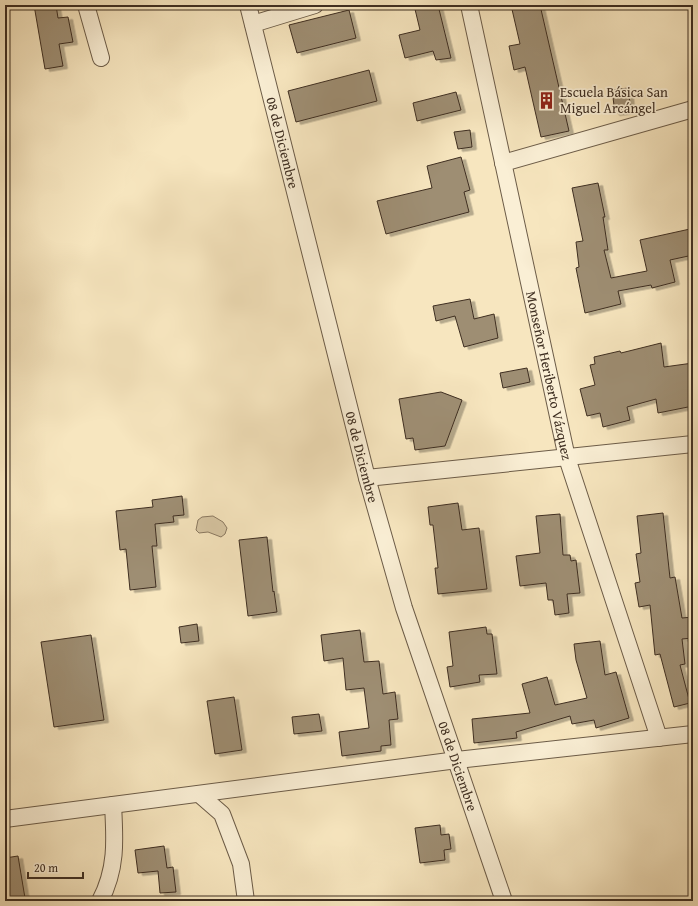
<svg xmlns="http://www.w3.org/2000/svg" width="698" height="906" viewBox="0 0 698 906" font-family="'Gentium Book Plus',serif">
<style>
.green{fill:#d8c7a4;stroke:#8b7a62}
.building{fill:#9e8e73;stroke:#3e2e21;filter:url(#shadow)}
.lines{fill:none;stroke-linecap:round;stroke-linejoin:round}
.street-casing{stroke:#6c5c48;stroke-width:18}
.street{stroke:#faefd5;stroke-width:16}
.labels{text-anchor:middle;stroke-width:3.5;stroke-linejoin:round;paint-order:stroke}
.poi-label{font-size:14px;fill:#3e2e21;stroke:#faefd5;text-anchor:start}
.street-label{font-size:14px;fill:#3e2e21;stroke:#faefd5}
</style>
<defs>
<filter id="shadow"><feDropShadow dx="4.5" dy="2.5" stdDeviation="0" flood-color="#0004"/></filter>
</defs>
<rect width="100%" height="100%" fill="#f7e6bf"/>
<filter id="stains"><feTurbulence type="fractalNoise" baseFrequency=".005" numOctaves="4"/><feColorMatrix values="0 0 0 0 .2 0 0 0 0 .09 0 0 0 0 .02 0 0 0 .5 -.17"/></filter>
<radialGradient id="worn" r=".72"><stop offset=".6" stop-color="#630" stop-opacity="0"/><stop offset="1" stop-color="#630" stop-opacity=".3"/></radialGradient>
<path class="green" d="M213 516 223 522 227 528 225 534 221 537 208 532 199 533 196 530 198 520 202 517Z"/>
<path class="building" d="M34 5H56L58 18 68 17 73 42 59 44 63 66 45 69Z
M414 5H438L451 58 436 60 433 51 405 58 399 35 420 30Z
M511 5H540L569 131 541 137 525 67 514 70 509 46 520 44Z
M349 10 356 38 297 53 289 25Z
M369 70 377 101 296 122 288 91Z
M628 88 631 111 615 113 612 90Z
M456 92 461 110 417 121 413 103Z
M470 130 472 147 458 149 454 132Z
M461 157 470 190 464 192 469 212 386 234 377 201 432 188 427 166Z
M598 183 605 217H603L608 250H604L611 278 647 271 640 240 690 229 693 255 670 260 675 282 652 288 651 285 618 291 621 304 585 313 576 268 579 267 576 242 583 241 572 188Z
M470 299 474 319 494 314 498 338 464 347 455 316 436 321 433 306Z
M661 343 664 367 693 363V406L658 413 656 399 627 407 630 420 603 427 600 413 587 416 580 389 595 385 590 365 595 364 594 357 620 351 621 353Z
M527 368 530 382 503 388 500 373Z
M441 392 462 400 445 446 415 450 413 438 406 439 399 399Z
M182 496 184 515 173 516 174 522 155 524 157 546H152L156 587 130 590 126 549 120 550 116 511 153 507 152 500Z
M458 503 462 530 479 528 487 589 438 594 435 568H438L433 525H430L428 507Z
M663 513 670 578 675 577 682 618 693 617V638L682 639 685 664 680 665 690 703 674 707 660 654 655 655 650 605 639 607 635 583 640 582 636 554 641 553 637 516Z
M560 514 563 555H570L571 561 576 560 580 593 567 594 569 613 555 615 553 600H548L546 583 520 586 516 556 540 553 536 516Z
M267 537 273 592 274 591 277 612 248 616 239 540Z
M197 624 199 641 181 643 179 627Z
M486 627 487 634H492L497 674 479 675 480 682 450 687 447 667 453 666 449 632Z
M360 630 364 662 379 661 383 694 395 692 398 719 389 720 391 745 381 746V751L342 756 339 732 369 728 364 688 346 690 343 658 324 661 321 635Z
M91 635 104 720 54 727 41 642Z
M600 641 605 675 616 672 629 718 596 728 594 720 572 724 570 716 516 732 517 738 474 743 472 719 530 713 522 684 547 677 555 705 587 698 576 660 574 644Z
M234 697 242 750 215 754 207 701Z
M319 714 322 731 294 734 292 717Z
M440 825 441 835 449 834 451 849 444 850 445 860 420 863 415 828Z
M164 846 167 868 173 867 176 892 160 893 158 871 138 873 135 850Z
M18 856 25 898 5 901V858Z"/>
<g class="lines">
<defs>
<g id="street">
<path d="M86 5 101 58"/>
<path id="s1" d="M248 5 367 478 404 608 504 901"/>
<path id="s2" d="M469 5 567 458 659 738"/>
<path d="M253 24 315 5"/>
<path d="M503 163 693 109"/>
<path d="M367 478 693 444"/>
<path d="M199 794 222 814 241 864 246 901"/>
<path d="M5 819 457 760 693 734"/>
<path d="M100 901C117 869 115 840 113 805"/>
</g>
</defs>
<use href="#street" class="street-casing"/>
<use href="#street" class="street"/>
</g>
<defs>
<symbol id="building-bare" viewBox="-9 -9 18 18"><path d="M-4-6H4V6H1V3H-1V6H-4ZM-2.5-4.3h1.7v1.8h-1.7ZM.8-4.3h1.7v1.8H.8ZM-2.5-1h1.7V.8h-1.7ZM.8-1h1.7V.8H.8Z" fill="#8f2418" stroke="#faefd5" stroke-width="2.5" paint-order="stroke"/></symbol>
</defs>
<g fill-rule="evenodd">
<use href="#building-bare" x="534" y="88" width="25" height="25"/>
</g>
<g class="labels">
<g class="poi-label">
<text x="560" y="97">Escuela Básica San<tspan x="560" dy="16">Miguel Arcángel</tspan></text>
</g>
<g class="street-label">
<text dy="5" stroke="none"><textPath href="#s1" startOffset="142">08 de Diciembre</textPath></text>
<text dy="5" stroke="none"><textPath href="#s2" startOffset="379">Monseñor Heriberto Vázquez</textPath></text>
<text dy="5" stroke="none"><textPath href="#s1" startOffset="466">08 de Diciembre</textPath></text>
<text dy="5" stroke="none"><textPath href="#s1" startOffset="790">08 de Diciembre</textPath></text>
</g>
</g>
<rect width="698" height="906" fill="none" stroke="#f7e6bf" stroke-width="20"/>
<rect x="6" y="6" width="686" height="894" fill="none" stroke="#3e2e21" stroke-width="2"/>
<rect x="10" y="10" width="678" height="886" fill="none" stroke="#3e2e21"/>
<path d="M28 872v6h55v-6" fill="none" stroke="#3e2e21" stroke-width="2"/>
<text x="34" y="872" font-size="12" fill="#3e2e21" stroke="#faefd5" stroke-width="3" paint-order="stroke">20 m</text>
<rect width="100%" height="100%" filter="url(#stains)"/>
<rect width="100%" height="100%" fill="url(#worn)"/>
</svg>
